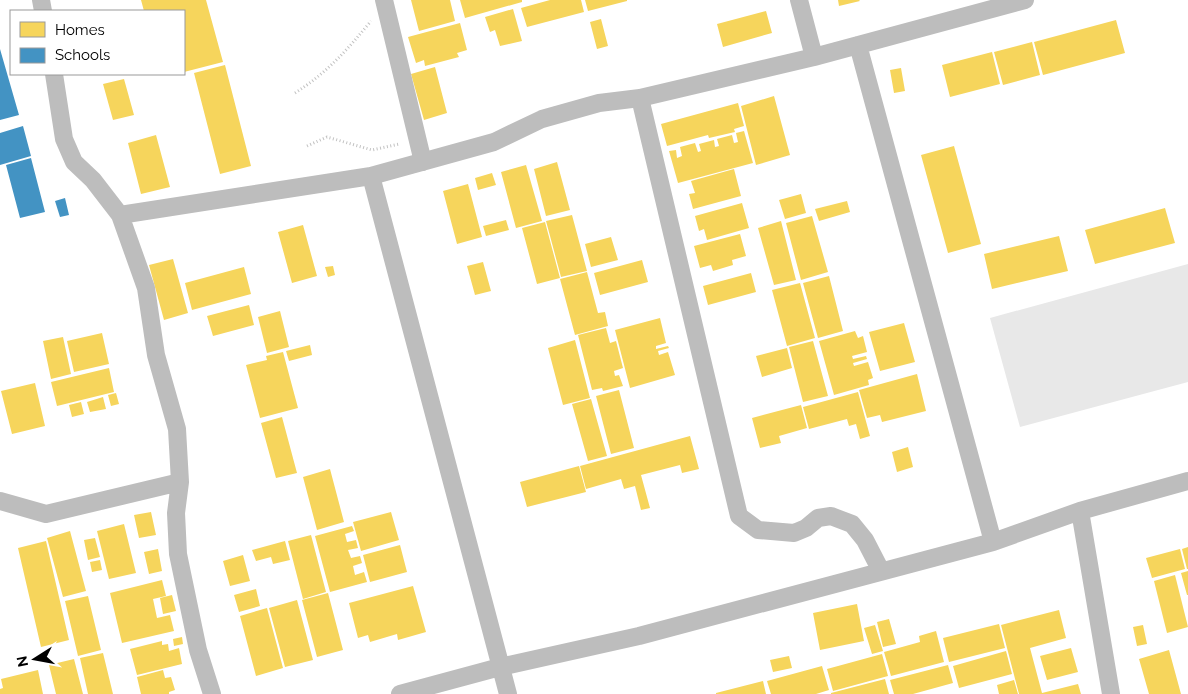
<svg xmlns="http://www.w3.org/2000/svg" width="1188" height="694" viewBox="0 0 1188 694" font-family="Raleway,sans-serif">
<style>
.green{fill:#e8e8e8}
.homes{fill:#f6d55c}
.schools{fill:#4393c3}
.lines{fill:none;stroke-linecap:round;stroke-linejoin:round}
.path{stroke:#c2c2c2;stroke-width:3;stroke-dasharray:1 2.5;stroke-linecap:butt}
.street{stroke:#bdbdbd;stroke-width:18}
</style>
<rect width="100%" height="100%" fill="#fff"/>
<path class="green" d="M1188 264V382L1020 427 990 318Z"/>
<path class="homes" d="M141 0H206L223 62 184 72V11H144Z
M411 0H450L455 21 419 31Z
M460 0H522V2L465 18Z
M550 0H581L584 12 527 27 521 8Z
M585 0H627V1L588 11Z
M838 0H859L860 1 839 6Z
M513 9 522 41 500 46 495 30 490 32 485 17Z
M766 11 772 33 723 47 717 24Z
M601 19 608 46 597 49 590 22Z
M1116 20 1125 53 1043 75 1034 42Z
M460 23 467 50 457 53 459 57 425 66 424 60 416 63 408 37Z
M1032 42 1040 75 1003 85 994 52Z
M992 52 1000 84 950 97 942 65Z
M225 65 251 166 220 174 194 73Z
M435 67 447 113 424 120 411 74Z
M901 68 905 91 894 93 890 70Z
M124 79 134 115 113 120 103 84Z
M774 96 790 155 756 165 741 106Z
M738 103 744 126 734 129 735 132 709 138 708 135 667 146 661 124Z
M744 131 753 163 678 183 669 151 676 150 677 158 682 156 680 147 695 143 698 152 701 151 699 144 714 140 715 147 719 146 717 139 732 135 734 143 738 142 736 133Z
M156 135 170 187 141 194 128 143Z
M954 146 981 244 948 253 921 155Z
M557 162 570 210 546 216 534 169Z
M526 165 542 221 516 228 501 172Z
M734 169 741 196 693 209 689 194 695 193 691 181Z
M492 173 496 185 478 190 475 178Z
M468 184 482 237 457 244 443 191Z
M801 194 806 213 785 219 779 200Z
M847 201 850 212 819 221 815 209Z
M742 203 749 228 707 240 704 229 699 231 695 216Z
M1165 208 1175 243 1095 264 1085 230Z
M572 215 587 271 561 277 546 221Z
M812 216 828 272 801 280 786 223Z
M506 220 509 230 486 236 483 226Z
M781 221 796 280 774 285 758 228Z
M545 222 560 278 537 284 522 228Z
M303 225 317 276 292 283 278 232Z
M740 234 746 256 732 260 733 265 713 271 711 265 700 268 694 246Z
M1059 236 1068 271 992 289 984 254Z
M611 237 618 260 591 267 585 244Z
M173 259 188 313 164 320 149 265Z
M642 260 648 282 600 295 594 273Z
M483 262 491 291 475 295 467 266Z
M333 266 335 275 328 277 325 267Z
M244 267 251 294 192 310 185 283Z
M587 272 598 313 605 312 608 326 575 335 560 279Z
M751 273 756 292 708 305 703 286Z
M829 276 843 331 818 338 803 283Z
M800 283 815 338 787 346 772 290Z
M249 305 254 325 213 336 207 316Z
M280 311 289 347 267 353 258 317Z
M660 318 666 343 656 346V349L668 346 669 348 658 351 659 355 668 352 675 375 630 388 615 330Z
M904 323 915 362 880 371 869 332Z
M606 328 610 343 616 341 623 368 614 371 615 376 619 375 623 386 603 391 602 388 592 390 578 335Z
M855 331 858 338 863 336 867 352 852 356 853 359 866 356 867 359 853 363 854 366 868 362 873 378 868 380 869 385 834 395 819 341Z
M102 333 109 364 74 372 67 341Z
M63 337 71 374 51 379 43 341Z
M575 340 590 398 563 405 548 348Z
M813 341 828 396 803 402 789 347Z
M310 345 312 355 289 361 286 351Z
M787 348 792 368 762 377 756 356Z
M283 352 298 408 260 418 246 365 267 360 266 356Z
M109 368 114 392 57 406 51 382Z
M917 374 926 411 882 422 880 415 867 418 859 390Z
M35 383 45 426 12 434 1 391Z
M619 390 634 448 611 454 596 396Z
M858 392 870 436 860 439 856 424 849 426 847 419 809 429 803 407Z
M116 393 119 404 111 406 108 395Z
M103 397 106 409 90 412 87 402Z
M591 399 607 456 588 461 572 404Z
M81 402 84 414 72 417 69 405Z
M801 405 807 428 779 436 781 443 760 448 752 418Z
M282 417 297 473 276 478 261 423Z
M690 436 699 469 682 473 680 465 641 475 650 508 641 510 635 486 624 489 621 479 586 489 580 466Z
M908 447 913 467 897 472 892 452Z
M579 466 586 492 527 507 520 482Z
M330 469 344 522 317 530 303 477Z
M151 512 156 535 139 538 134 515Z
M391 512 399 540 361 551 353 522Z
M124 524 136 573 109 579 97 531Z
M352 526 354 531 345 534 347 542 356 540 358 548 348 550 351 558 360 556 362 563 353 566 355 575 364 572 367 582 330 592 315 536Z
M70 531 86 591 63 597 47 538Z
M311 535 326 592 303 599 288 541Z
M95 538 100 557 88 560 84 540Z
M46 541 69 640 41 647 18 548Z
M285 541 290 560 273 564 271 557 256 561 252 550Z
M400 545 407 572 370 582 363 555Z
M1188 547V569H1187L1182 549Z
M158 549 162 571 149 574 144 552Z
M1180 549 1185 569 1152 578 1146 558Z
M243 555 250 581 230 586 223 561Z
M100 560 102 570 92 572 90 562Z
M1188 571V595H1187L1181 573Z
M1175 575 1188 627 1167 633 1154 581Z
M162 580 166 596 153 599 157 618 170 615 174 631 122 643 110 593Z
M413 586 426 632 398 640 397 634 370 642 368 635 358 638 349 603Z
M256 589 260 606 239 612 234 595Z
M328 593 343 650 317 657 302 600Z
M172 595 176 611 163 614 160 598Z
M88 596 101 650 78 656 65 601Z
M297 600 313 660 285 667 269 608Z
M857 604 864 641 820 650 813 613Z
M267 608 283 668 256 676 240 616Z
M1059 610 1066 638 1030 648 1042 693 1078 684 1081 694H1019L1001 625Z
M889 619 896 644 883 647 877 622Z
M999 624 1005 648 949 662 943 638Z
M875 625 883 651 872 654 864 628Z
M1143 625 1147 644 1137 646 1133 627Z
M936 631 944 662 891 676 884 652 920 642 919 636Z
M182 637 183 644 174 646 173 639Z
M162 641V645L168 644 169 651 179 648 182 664 137 675 130 649Z
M1071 648 1078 672 1047 680 1040 656Z
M1169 650 1181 694H1149L1139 659Z
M1006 651 1012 674 959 688 953 666Z
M103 653 113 694H88L80 658Z
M882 654 888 676 833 691 827 669Z
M789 656 792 668 773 672 770 660Z
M74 659 83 694H56L49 665Z
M948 665 953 683 913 694H894L890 680Z
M822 666 829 690 816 694H771L767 681Z
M38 670 43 694H0V689L3 688 1 679Z
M163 670 165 678 171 677 175 690 169 692V694H141L137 677Z
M885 679 889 694H831V693Z
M1014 680 1018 694H999L997 685Z
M763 681 766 694H716V693Z"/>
<path class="schools" d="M0 49 19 115 0 120Z
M23 126 31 156 0 165V133Z
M31 158 45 212 20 218 6 165Z
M65 198 69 215 60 217 55 201Z"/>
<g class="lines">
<path class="path" d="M295 93C328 72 347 50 371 21
M307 146 327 137 372 150 399 144"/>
<path class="street" d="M41 0 43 11
M384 0 423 162
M799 0 814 57
M858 45 993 542
M54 74 64 139 74 162 93 180 120 215 146 288 156 355 177 429 180 482 176 513 178 554 198 650 212 694
M640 98 739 516 758 530 794 533 806 528 818 518 831 516 852 524 865 540 881 571
M371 176 508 694
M120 215 371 176 494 142 542 119 599 103 640 98 814 57 1025 0
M0 501 46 514 180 482
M1080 511 1111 694
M400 694 500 667 639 636 993 542 1080 511 1188 481"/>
</g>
<rect x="10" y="10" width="175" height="65" fill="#ffffff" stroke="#999999"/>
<rect x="20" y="22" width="25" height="15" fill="#f6d55c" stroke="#999999"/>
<text x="55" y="35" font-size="15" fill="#000000">Homes</text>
<rect x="20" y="48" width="25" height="15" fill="#4393c3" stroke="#999999"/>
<text x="55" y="60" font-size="15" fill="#000000">Schools</text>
<g transform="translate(35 659) rotate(259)" stroke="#ffffff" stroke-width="4" paint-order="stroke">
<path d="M0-4L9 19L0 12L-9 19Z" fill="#000000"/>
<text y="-8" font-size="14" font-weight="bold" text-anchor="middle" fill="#000000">N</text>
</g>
</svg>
